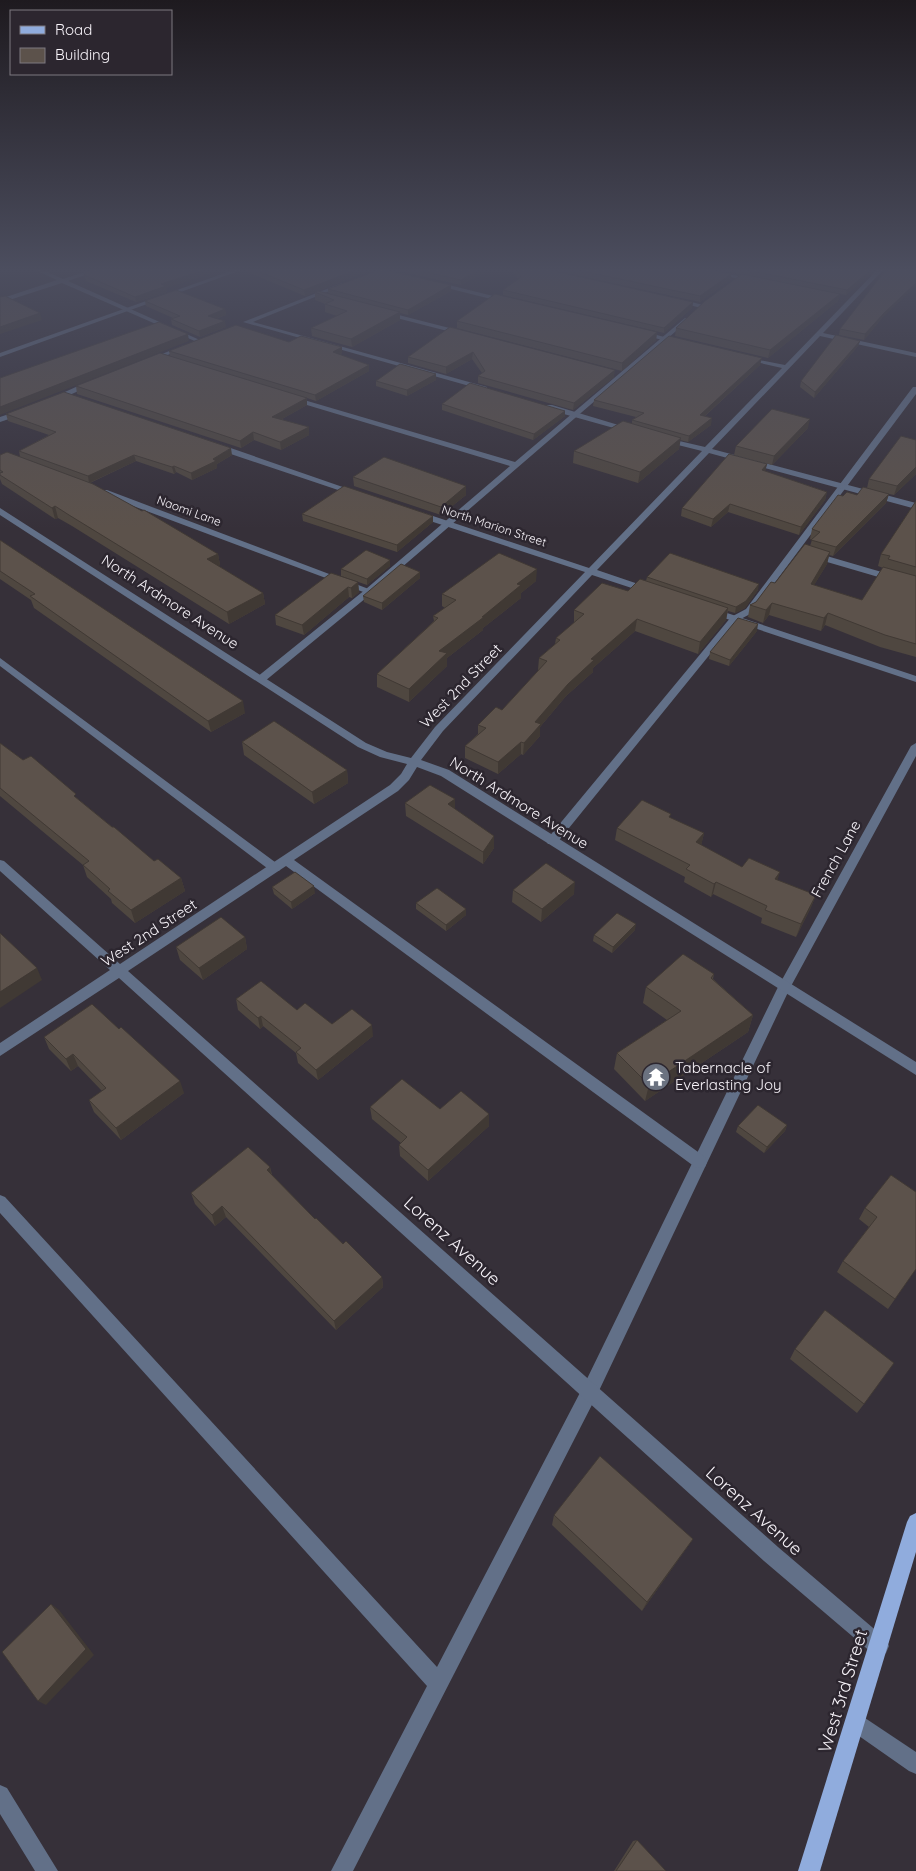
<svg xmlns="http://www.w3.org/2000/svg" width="916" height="1871" viewBox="0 0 916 1871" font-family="Quicksand,sans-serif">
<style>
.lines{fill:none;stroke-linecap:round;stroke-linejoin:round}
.service{fill:#627088;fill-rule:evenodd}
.minor{fill:#627088;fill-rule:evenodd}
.primary{fill:#90acdd;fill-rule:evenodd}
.wall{fill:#4f4740}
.shaded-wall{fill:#403934}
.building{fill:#5c524b;stroke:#403934}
.labels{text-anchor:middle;stroke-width:5;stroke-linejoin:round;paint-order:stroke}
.far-street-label{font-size:12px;fill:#f7f3f9;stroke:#2c262f}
.street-label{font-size:15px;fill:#f7f3f9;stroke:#2c262f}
.poi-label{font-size:15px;fill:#f7f3f9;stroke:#2c262f;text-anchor:start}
.near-street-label{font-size:18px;fill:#f7f3f9;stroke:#2c262f}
</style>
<rect width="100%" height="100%" fill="#363039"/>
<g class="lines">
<path class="service" d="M239 268H247L0 357V353Z
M676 298 703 305 704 306 701 308 674 301V299Z
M383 311 465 332 466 333 463 335 381 314 380 313Z
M685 318 690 319 372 593 265 681H257V677L366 589 510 466 287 399V395L515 462Z
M913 387H916V394L752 613 737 621 556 844H548L546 841 548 838 731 617 746 609Z
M813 552 916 582V588L810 557 809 555Z
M0 658 279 865 281 868 279 871H271L0 666Z
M916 743V756L790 988 596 1397 353 1871H331L427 1686 0 1213V1195L5 1197 437 1667 584 1385 778 987 911 746Z
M856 1712 916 1752V1774L909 1771 849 1729 846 1722 849 1715Z"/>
<path class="minor" d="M31 268H38L63 279 97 268H105L68 281 202 341 197 342 62 283 0 303V299L57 280Z
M692 268H702L756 280 753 282Z
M879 268H885L823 333 916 353V357L820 336 712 449 916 503V509L709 453 597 570 653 589V593H647L592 575 443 731 421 760 449 770 916 1062V1075L441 776 417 767 409 780 398 791 294 860 705 1157 707 1162 705 1167 700 1168 695 1167 286 866 128 971 778 1547 886 1639 889 1646 886 1653 879 1656 872 1653 764 1561 119 978 0 1056V1043L110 970 0 871V860L4 861 120 964 390 785 401 774 407 764 380 757 358 747 0 515V508L366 743 387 752 411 758 435 727 585 572 415 516V512H421L589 568 702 451 662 441V437L705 447 782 368 743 359V357L785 365Z
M437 282 509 300 510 301 507 303 435 285V283Z
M342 283 347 284 253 322 487 387V391L243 322Z
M641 331 684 342 685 343 682 345 639 334 638 333Z
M184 345 189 346 151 362 145 361Z
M87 382 94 384 54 402 47 400Z
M546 405H552L635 430 628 432 546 409Z
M21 410 25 412 24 414 0 422V417Z
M213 444H219L360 493 353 495 213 448Z
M101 490H107L374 591 369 594 366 593 101 494Z
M712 608 916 676V682L709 613 707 611Z
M0 1785 7 1788 58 1871H35L0 1814Z"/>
<path class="primary" d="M916 1513V1552L820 1871H798L907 1522 910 1516Z"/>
</g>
<path class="wall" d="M245 268H376L305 296 245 271Z
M390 268H492L461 285 390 269Z
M511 268H541L693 302 692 308 664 333 503 295V290L518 279Z
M543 268H701L731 274V279L700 302Z
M709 268H873L871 273 846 295 840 294 838 301 768 358 675 336 676 328 741 274Z
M84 275 166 288 167 292 136 302 86 281Z
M328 289 451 291 408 315 400 313V320L352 347 312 336 311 328 337 316 325 312V304L315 300V292L328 293Z
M145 301 225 309 226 315 216 319 226 327 200 337 172 325 171 319 173 318 146 306Z
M882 318 864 340 839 335 840 329Z
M457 321 657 332 656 340 622 371 457 328Z
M450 327 614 377 573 410 478 383V376L482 373 472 359 446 374 408 363V357Z
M860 341 858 346 814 398 800 387 801 381Z
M289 342 342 353 339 355 369 365V371L316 401 307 398V405L282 419 309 435 281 450 254 440 241 448 77 394 76 386 170 356 169 351Z
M760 365 705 416 711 425 688 442 680 440 679 449 638 483 573 463 574 451 632 424V420L636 417 593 406 594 400Z
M436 380 407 396 376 386V381Z
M442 404 565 416 533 440 442 410Z
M6 414 232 455 217 464V468L192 480 176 472 174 474 136 461 90 483 218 554 220 565 218 566 263 593 265 604 229 624 72 526 58 518 55 519 2 484 0 479V455L20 457 19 451 49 435 8 421Z
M808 428 772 465 734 455 736 446Z
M916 440V474L894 495 889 494 886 503 833 556 829 555 827 564 814 585 862 600 883 568 878 566 881 554 916 501V657L880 647 825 625 821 631 769 615 763 623 748 617 750 605 756 602 775 583 810 546 812 540 810 539 812 529 843 496 857 495 867 488 869 479Z
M767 464 765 471 827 492 825 500 799 535 728 512 711 527 681 516 682 508Z
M353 477 466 495 441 515 354 486Z
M302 514 433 522 397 552 303 521Z
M0 540 245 713 211 732 34 608 31 600 0 579Z
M390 560V566L367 585 341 576V569Z
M420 572V578L382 610 364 602 363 596Z
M647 577 758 590 745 608 735 613 728 611 726 620 698 654 635 631 593 668V672L566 696 540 727V736L523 755 521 754 498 774 465 758V746L478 734V725L502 710 539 670H538L539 658 555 644 556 638 574 623V610L628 591 646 581Z
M536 581 521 593V598L483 628V630L447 658V666L409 702 377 687V674L434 621 433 616 445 608 442 606V594Z
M358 582 359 592 352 598 349 597 304 635 276 625 275 615Z
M757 631 729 666 709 659 710 652Z
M242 742 347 770 348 783 314 804 244 755Z
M0 743 23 760 78 799 154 861 181 878 185 891 135 923 112 903 111 899 87 877 83 865 0 796Z
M405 803 494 836V848L483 864 406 816Z
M670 818 704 833 701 845 742 867 816 895 811 907 796 937 761 923 762 918 713 894 711 897 684 882 685 877 615 840 617 828Z
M272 887 315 893 292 909 274 894Z
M513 890 574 894 541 922 512 902Z
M416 903 466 909V915L446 931 416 909Z
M635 930 612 953 593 941 594 935Z
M245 937 247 949 203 980 180 960 176 947Z
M714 974 713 979 753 1015 748 1032 645 1101 614 1069 617 1053 667 1020 643 1003 646 987Z
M236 999 297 1010 332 1024 373 1036 318 1080 298 1063 296 1053 263 1026 260 1029 238 1010Z
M44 1037 184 1093 121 1140 94 1112 89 1100 102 1091 78 1066 71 1071 49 1049Z
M370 1107 440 1109 489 1114V1126L428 1181 400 1156 399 1145 401 1143 372 1119Z
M787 1125 785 1131 764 1153 736 1132 738 1126Z
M270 1167 272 1175 315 1219 382 1277 383 1287 336 1330 226 1217 215 1226 195 1204 191 1193Z
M891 1175 916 1269 888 1309 837 1272 843 1261 869 1227 859 1219 865 1208Z
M795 1349 864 1404 857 1413 790 1359Z
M554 1515 693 1539 686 1549 642 1611 552 1525Z
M637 1840 666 1871H614L633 1841Z"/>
<path class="shaded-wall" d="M211 268H229L166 288 167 292 136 302 135 297 161 284Z
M361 268H376L305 296 304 290Z
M483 268H492L461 285V280Z
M873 268 871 273 846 295 847 290Z
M731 274V279L700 302V296Z
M916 283V286L882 318 864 340 865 334 884 313Z
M451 285V291L408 315V310Z
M840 294 838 301 768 358 770 350Z
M693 302 692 308 664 333V328Z
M225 309 226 315 209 321 208 316Z
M400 312V320L352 347 351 339Z
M40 313 42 320 0 334V327Z
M225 321 226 327 200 337 199 331Z
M657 332 656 340 622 371V363Z
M188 334 189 341 0 415V407Z
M860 341 858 346 814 398 815 392Z
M342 347V353L333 358V352Z
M473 352 472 359 446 374V367Z
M762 358 760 365 699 421 700 415Z
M369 365V371L316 401 315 395Z
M615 370 614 377 573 410 574 403Z
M436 374V380L407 396V390Z
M307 398V405L273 424 272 417Z
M565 411V416L533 440 534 434Z
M712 418 711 425 688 442 689 436Z
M810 419 808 428 772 465 774 456Z
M309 427V435L281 450 280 442Z
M253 432 254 440 241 448 240 441Z
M681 438 679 449 638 483 640 472Z
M231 448 232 455 217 464V468L192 480 191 473Z
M134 455 136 461 89 483 88 476Z
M767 464 765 472 762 470Z
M174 466 176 472 174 474 172 467Z
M916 467V474L894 495 897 486Z
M466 486V495L441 515V507Z
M827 492 825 500 799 535 801 527Z
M889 494 886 503 833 556 836 547Z
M730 504 728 512 711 527 713 519Z
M55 506 58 518 55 519 52 508Z
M433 516V522L397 552V545Z
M830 552 827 564 807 597 811 584Z
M218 554 220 565 209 570 207 559Z
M390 560V566L367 585V579Z
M537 569 536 581 521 593V598L483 628V630L447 658V666L409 702V689L439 651 482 617 517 584Z
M420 572V578L382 610V603Z
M358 582 359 592 352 598 351 588Z
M759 584 758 590 745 608 735 613 736 607Z
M348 587 349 597 304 635 302 625Z
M263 593 265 604 229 624 227 612Z
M772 603 769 615 763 623 766 610Z
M728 608 726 620 698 654 700 642Z
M828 613 825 625 821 631 824 618Z
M637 619 635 631 593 668V672L566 696 540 727V736L523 755 524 743 535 722 568 684 591 659Z
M758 624 757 631 729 666 730 660Z
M243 701 245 713 211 732 208 721Z
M521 742V754L498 774V762Z
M347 770 348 783 314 804 312 792Z
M455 799V812L448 804Z
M704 833 701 846 696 842Z
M494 836V848L483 864V852Z
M780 872 776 885 775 879Z
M181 878 185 891 135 923 131 910Z
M575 882 574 894 541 922 542 909Z
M716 882 713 894 711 897 714 884Z
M314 886 315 893 292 909 291 902Z
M816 895 811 907 796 937 801 924Z
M466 909V915L446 931V925Z
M636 924 635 930 612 953 613 947Z
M245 937 247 949 203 980 199 968Z
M37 968 42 980 0 1008V992Z
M753 1015 748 1032 645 1101 649 1085Z
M261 1016 263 1026 260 1029 258 1018Z
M372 1025 373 1036 318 1080 316 1070Z
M73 1054 78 1066 71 1071 66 1059Z
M180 1081 184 1093 121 1140 116 1128Z
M489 1114V1126L428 1181V1170Z
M787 1125 785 1131 764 1153 767 1147Z
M270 1167 272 1179 267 1170Z
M222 1206 226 1217 215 1226 212 1215Z
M382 1277 383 1287 336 1330 334 1321Z
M693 1539 686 1549 642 1611 647 1602Z
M51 1604 59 1610 94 1655 46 1705 38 1701Z"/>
<path class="building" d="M95 268H211L161 284 166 286 135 297 84 275 86 271Z
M250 268H361L304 290Z
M408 268H483L461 280Z
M515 268H541L693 302 664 328 503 290 521 277Z
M568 268H701L731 274 700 296Z
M737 268H873L847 290Z
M887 268H903L916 270V283L884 313 865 334 840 329Z
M381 269 451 285 408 310 328 289Z
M742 274 840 294 770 350 676 328 705 301Z
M176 290 225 309 208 316 225 321 199 331 171 319 180 316 145 301Z
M318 291 400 312 351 339 311 328 347 311 325 304 334 300 315 292Z
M495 294 657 332 622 363 457 321Z
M5 296 40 313 0 327V297Z
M159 322 188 334 0 407V378Z
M236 325 289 342 301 336 342 347 333 352 369 365 315 395 169 351Z
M450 327 615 370 574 403 478 376 485 371 473 352 446 367 408 357Z
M836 335 860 341 815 392 801 381Z
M669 336 762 358 700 415 712 418 689 436 632 420 644 413 594 400Z
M160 353 307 398 272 417 309 427 280 442 253 432 240 441 76 386Z
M400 364 436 374 407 390 376 381Z
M470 383 565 411 534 434 442 404Z
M64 392 231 448 213 459 216 461 191 473 174 466 172 467 134 455 88 476 19 451 56 432 6 414Z
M772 409 810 419 774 456 736 446Z
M623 421 681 438 640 472 574 451Z
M901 436 916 440V467L897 486 869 479Z
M7 452 93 484 142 511 144 510 218 554 207 559 263 593 227 612 69 515 55 506 52 508 0 475V473L3 472 0 470V455Z
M729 454 767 464 762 470 827 492 801 527 730 504 713 519 682 508Z
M384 457 466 486 441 507 353 477Z
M344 486 433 516 397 545 302 514Z
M863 487 889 494 836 547 811 540 820 532 812 529 838 495 843 496 847 492 857 495Z
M916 501V567L888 559 890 556 881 554Z
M0 540 243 701 208 721 30 596 35 594 0 571Z
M805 544 830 552 811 584 862 600 883 567 916 576V644L885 635 828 613 824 618 772 603 766 610 750 605 756 602 771 582 775 583Z
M366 550 390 560 367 579 341 569Z
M499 553 537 569 517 584 521 585 482 617H484L439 651 447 653 409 689 377 674 438 618 433 616 456 600 442 594Z
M670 553 759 584 746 601 736 607 647 577Z
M401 564 420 572 382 603 363 596Z
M331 573 358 582 351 588 348 587 302 625 275 615Z
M640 579 728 608 700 642 637 619 591 659 594 660 568 684 535 722 541 724 524 743 521 742 498 762 465 746 486 728 478 725 496 707 502 710 547 661 539 658 560 640 556 638 584 614 574 610 602 583 628 591Z
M738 618 758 624 730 660 710 652Z
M274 721 347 770 312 792 242 742Z
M0 743 23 760 31 756 76 794 74 796 112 827H114L154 861 158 859 181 878 131 910 108 891 110 889 83 865 89 861 0 788Z
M430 785 455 799 448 804 494 836 483 852 405 803Z
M642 800 671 814 669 817 704 833 696 842 742 867 749 858 780 872 775 879 816 895 801 924 765 910 767 906 716 882 714 884 686 869 690 865 617 828Z
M546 863 575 882 542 909 513 890Z
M295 872 314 886 291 902 272 887Z
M437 888 466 909 446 925 416 903Z
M617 913 636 924 613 947 594 935Z
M221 917 245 937 199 968 176 947Z
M0 933 37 968 0 992Z
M683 954 714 974 711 978 753 1015 649 1085 617 1053 681 1011 646 987Z
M261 981 297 1010 305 1003 332 1024 352 1009 372 1025 316 1070 296 1052 301 1048 261 1016 258 1018 236 999Z
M92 1004 119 1029 121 1027 180 1081 116 1128 89 1100 106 1088 73 1054 66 1059 44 1037Z
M402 1079 440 1109 461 1091 489 1114 428 1170 399 1145 407 1137 370 1107Z
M758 1105 787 1125 767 1147 738 1126Z
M248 1147 270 1167 267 1170 315 1219 316 1218 343 1244 346 1241 382 1277 334 1321 222 1206 212 1215 191 1193Z
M891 1175 916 1192V1269L895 1299 843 1261 877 1217 865 1208Z
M825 1310 894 1363 864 1404 795 1349Z
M600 1456 693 1539 647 1602 554 1515Z
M51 1604 86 1649 38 1701 2 1652Z
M637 1840 666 1871H616Z"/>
<linearGradient id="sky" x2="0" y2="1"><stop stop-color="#1e1a1f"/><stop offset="0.51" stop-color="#4c4e5f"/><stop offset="1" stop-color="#4c4e5f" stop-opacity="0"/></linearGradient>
<rect width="916" height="529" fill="url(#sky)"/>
<defs>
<symbol id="temple-disc" viewBox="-11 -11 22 22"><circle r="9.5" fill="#6b7280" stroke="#2c262f"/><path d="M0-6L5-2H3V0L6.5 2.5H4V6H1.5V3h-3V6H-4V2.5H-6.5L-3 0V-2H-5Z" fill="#fff"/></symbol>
</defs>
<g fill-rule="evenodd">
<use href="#temple-disc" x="640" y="1061" width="32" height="32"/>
</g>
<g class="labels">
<g class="far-street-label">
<text transform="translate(189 511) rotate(20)" y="4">Naomi Lane</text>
<text transform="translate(494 526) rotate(18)" y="4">North Marion Street</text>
</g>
<g class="street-label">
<text transform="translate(170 602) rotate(33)" y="5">North Ardmore Avenue</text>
<text transform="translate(461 686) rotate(-46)" y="5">West 2nd Street</text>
<text transform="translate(519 803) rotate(32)" y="5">North Ardmore Avenue</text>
<text transform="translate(836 859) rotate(-61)" y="5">French Lane</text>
<text transform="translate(149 933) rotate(-33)" y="5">West 2nd Street</text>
</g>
<g class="poi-label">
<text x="675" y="1073">Tabernacle of<tspan x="675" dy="17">Everlasting Joy</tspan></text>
</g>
<g class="near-street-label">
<text transform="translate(452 1241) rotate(42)" y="6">Lorenz Avenue</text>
<text transform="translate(754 1511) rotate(42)" y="6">Lorenz Avenue</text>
<text transform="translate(843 1691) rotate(-73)" y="6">West 3rd Street</text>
</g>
</g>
<rect x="10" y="10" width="162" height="65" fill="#2c262f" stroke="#7d7880"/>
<rect x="20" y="26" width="25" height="8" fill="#90acdd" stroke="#7d7880"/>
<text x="55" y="35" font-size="15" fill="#f7f3f9">Road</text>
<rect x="20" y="48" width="25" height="15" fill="#5c524b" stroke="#7d7880"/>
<text x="55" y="60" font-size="15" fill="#f7f3f9">Building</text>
</svg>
